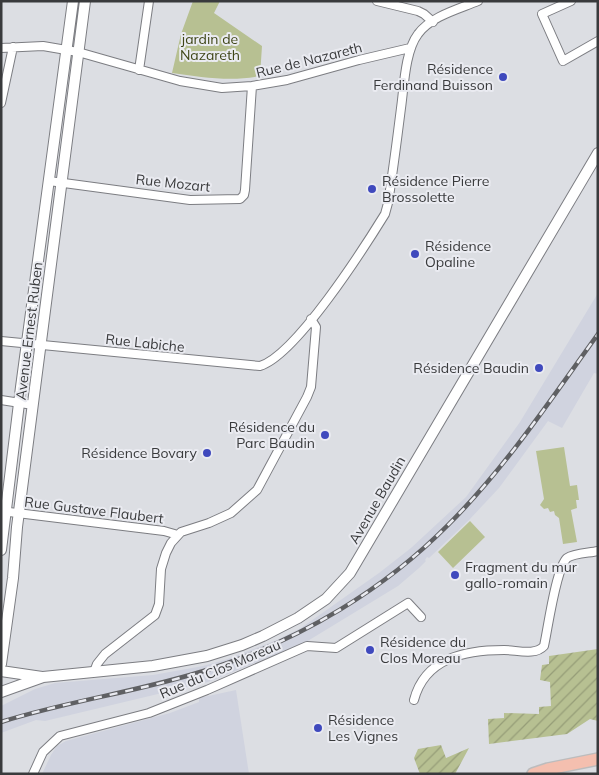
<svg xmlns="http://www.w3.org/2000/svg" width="599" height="775" viewBox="0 0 599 775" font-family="Mulish,sans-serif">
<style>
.built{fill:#d0d3df}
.green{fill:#b7c092}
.garden{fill:url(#garden-furrows)}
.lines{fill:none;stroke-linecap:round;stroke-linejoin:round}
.street-casing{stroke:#7c7d82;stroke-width:10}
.secondary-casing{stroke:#7c7d82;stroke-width:12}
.primary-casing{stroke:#bcbcbd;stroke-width:14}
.street{stroke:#fff;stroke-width:8}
.secondary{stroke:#fff;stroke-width:10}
.primary{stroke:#f4bfaf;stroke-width:11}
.rail-casing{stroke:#5f6063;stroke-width:4.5}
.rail{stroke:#eaebf1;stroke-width:2.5;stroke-dasharray:8;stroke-linecap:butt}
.poi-dot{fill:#3f49bd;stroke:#eaebf1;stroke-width:2}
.labels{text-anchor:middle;stroke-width:4;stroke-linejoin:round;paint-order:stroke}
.park-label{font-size:14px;fill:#3e4516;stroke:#eaebf1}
.street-label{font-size:14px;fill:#393a3c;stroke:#eaebf1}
.poi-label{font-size:14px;fill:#393a3c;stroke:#eaebf1;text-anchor:start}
</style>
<defs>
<pattern id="garden-furrows" width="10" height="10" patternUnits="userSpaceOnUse" patternTransform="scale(1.25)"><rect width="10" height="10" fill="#b7c092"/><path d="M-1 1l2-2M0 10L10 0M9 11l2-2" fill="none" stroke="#969d78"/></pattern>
</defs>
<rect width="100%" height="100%" fill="#dcdee3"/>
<path class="built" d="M598 293V374L594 373 562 428 548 421 499 488 469 520 429 558 427 557 425 560 426 561 419 568 398 586 306 642 208 682 45 721 36 720 1 733V706L35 689 55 683 153 675 203 666 225 660 277 640 301 628 379 573 411 548 466 497 520 422Z
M236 690 249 774H42L51 755 57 746 66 741 170 713 199 702V698Z"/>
<path class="green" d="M193 1H220L214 13 262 46 260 76C231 82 201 77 172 73L181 34Z
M564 447 570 486 577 485 579 500H576L577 508 571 510 577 542 563 544 559 518 555 515 554 511 550 512 548 508 544 509 540 505 544 499 536 451Z
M470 521 485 537 453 568 438 552Z"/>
<path class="garden" d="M598 649V721L590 719 567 734 489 744 488 719 504 718V713L539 714V707L551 706 550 682 540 680 542 665 549 664V656Z
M441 745 446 758 469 748 455 774H420L414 758 418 749Z"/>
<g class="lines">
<defs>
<path id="street" d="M377 1 418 11 424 14 433 22
M571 1 542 14 563 61 598 41
M1 48 43 46 78 52 180 81 222 88 252 86 287 80 359 60 410 48
M139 70 149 1
M1 103 13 47
M49 181 190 200 240 199 244 195 245 190 252 86
M1 341 260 366C296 355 364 248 385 214L388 203C393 171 397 140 401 108 404 87 405 51 418 34 431 16 459 9 478 1
M1 400 33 405
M1 511 164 531 178 535
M94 672 97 664 105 654 155 615 159 604 161 569 166 553 171 543 181 532 209 523 231 513 257 490 307 397 311 387 316 327 311 319
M414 700C425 658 465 650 504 650 517 650 535 656 544 646 548 628 556 568 567 558 574 553 589 553 598 551
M33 774 43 752 60 736 149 713 207 690 307 646 336 648 408 603 421 617"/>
<path id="secondary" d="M1 550 21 387 73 1
M1 664 13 578 17 527 85 1
M1 671 42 677
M1 692 43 677 153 666 207 656 242 645 263 636 298 618 326 599 350 573 598 153"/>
<path id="primary" d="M533 774 548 769 598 759"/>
</defs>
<use href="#street" class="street-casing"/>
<use href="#secondary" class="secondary-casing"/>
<use href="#primary" class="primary-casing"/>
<use href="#street" class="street"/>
<use href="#secondary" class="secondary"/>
<use href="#primary" class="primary"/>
<defs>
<path id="rail" d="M1 722C71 700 144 691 213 668 301 639 384 590 449 524 506 467 551 399 598 334"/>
</defs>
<use href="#rail" class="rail-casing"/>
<use href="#rail" class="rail"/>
</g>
<g class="poi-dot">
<circle cx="503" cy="77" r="5"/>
<circle cx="372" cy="189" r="5"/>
<circle cx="415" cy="254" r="5"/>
<circle cx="539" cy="368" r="5"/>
<circle cx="325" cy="435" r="5"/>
<circle cx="207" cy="453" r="5"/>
<circle cx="455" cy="575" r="5"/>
<circle cx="370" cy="650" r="5"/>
<circle cx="318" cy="728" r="5"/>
</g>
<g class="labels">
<g class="park-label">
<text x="210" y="44">jardin de<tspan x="210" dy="16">Nazareth</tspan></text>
</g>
<g class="street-label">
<text transform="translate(309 60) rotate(-14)" y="5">Rue de Nazareth</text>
<text transform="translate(173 183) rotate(6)" y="5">Rue Mozart</text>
<text transform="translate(29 331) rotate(-83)" y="5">Avenue Ernest Ruben</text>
<text transform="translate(145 343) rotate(6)" y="5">Rue Labiche</text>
<text transform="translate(377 500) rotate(-60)" y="5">Avenue Baudin</text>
<text transform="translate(94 510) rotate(7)" y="5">Rue Gustave Flaubert</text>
<text transform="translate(220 669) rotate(-23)" y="5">Rue du Clos Moreau</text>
</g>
<g class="poi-label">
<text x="493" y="74" text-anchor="end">Résidence<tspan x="493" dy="16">Ferdinand Buisson</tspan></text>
<text x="382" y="186">Résidence Pierre<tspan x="382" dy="16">Brossolette</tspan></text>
<text x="425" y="251">Résidence<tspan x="425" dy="16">Opaline</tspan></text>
<text x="529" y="373" text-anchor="end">Résidence Baudin</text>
<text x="315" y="432" text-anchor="end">Résidence du<tspan x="315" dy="16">Parc Baudin</tspan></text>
<text x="197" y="458" text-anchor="end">Résidence Bovary</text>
<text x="465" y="572">Fragment du mur<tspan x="465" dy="16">gallo-romain</tspan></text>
<text x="380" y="647">Résidence du<tspan x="380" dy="16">Clos Moreau</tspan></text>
<text x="328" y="725">Résidence<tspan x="328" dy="16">Les Vignes</tspan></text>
</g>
</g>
<rect width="599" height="775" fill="none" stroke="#393a3c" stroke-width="5"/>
</svg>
